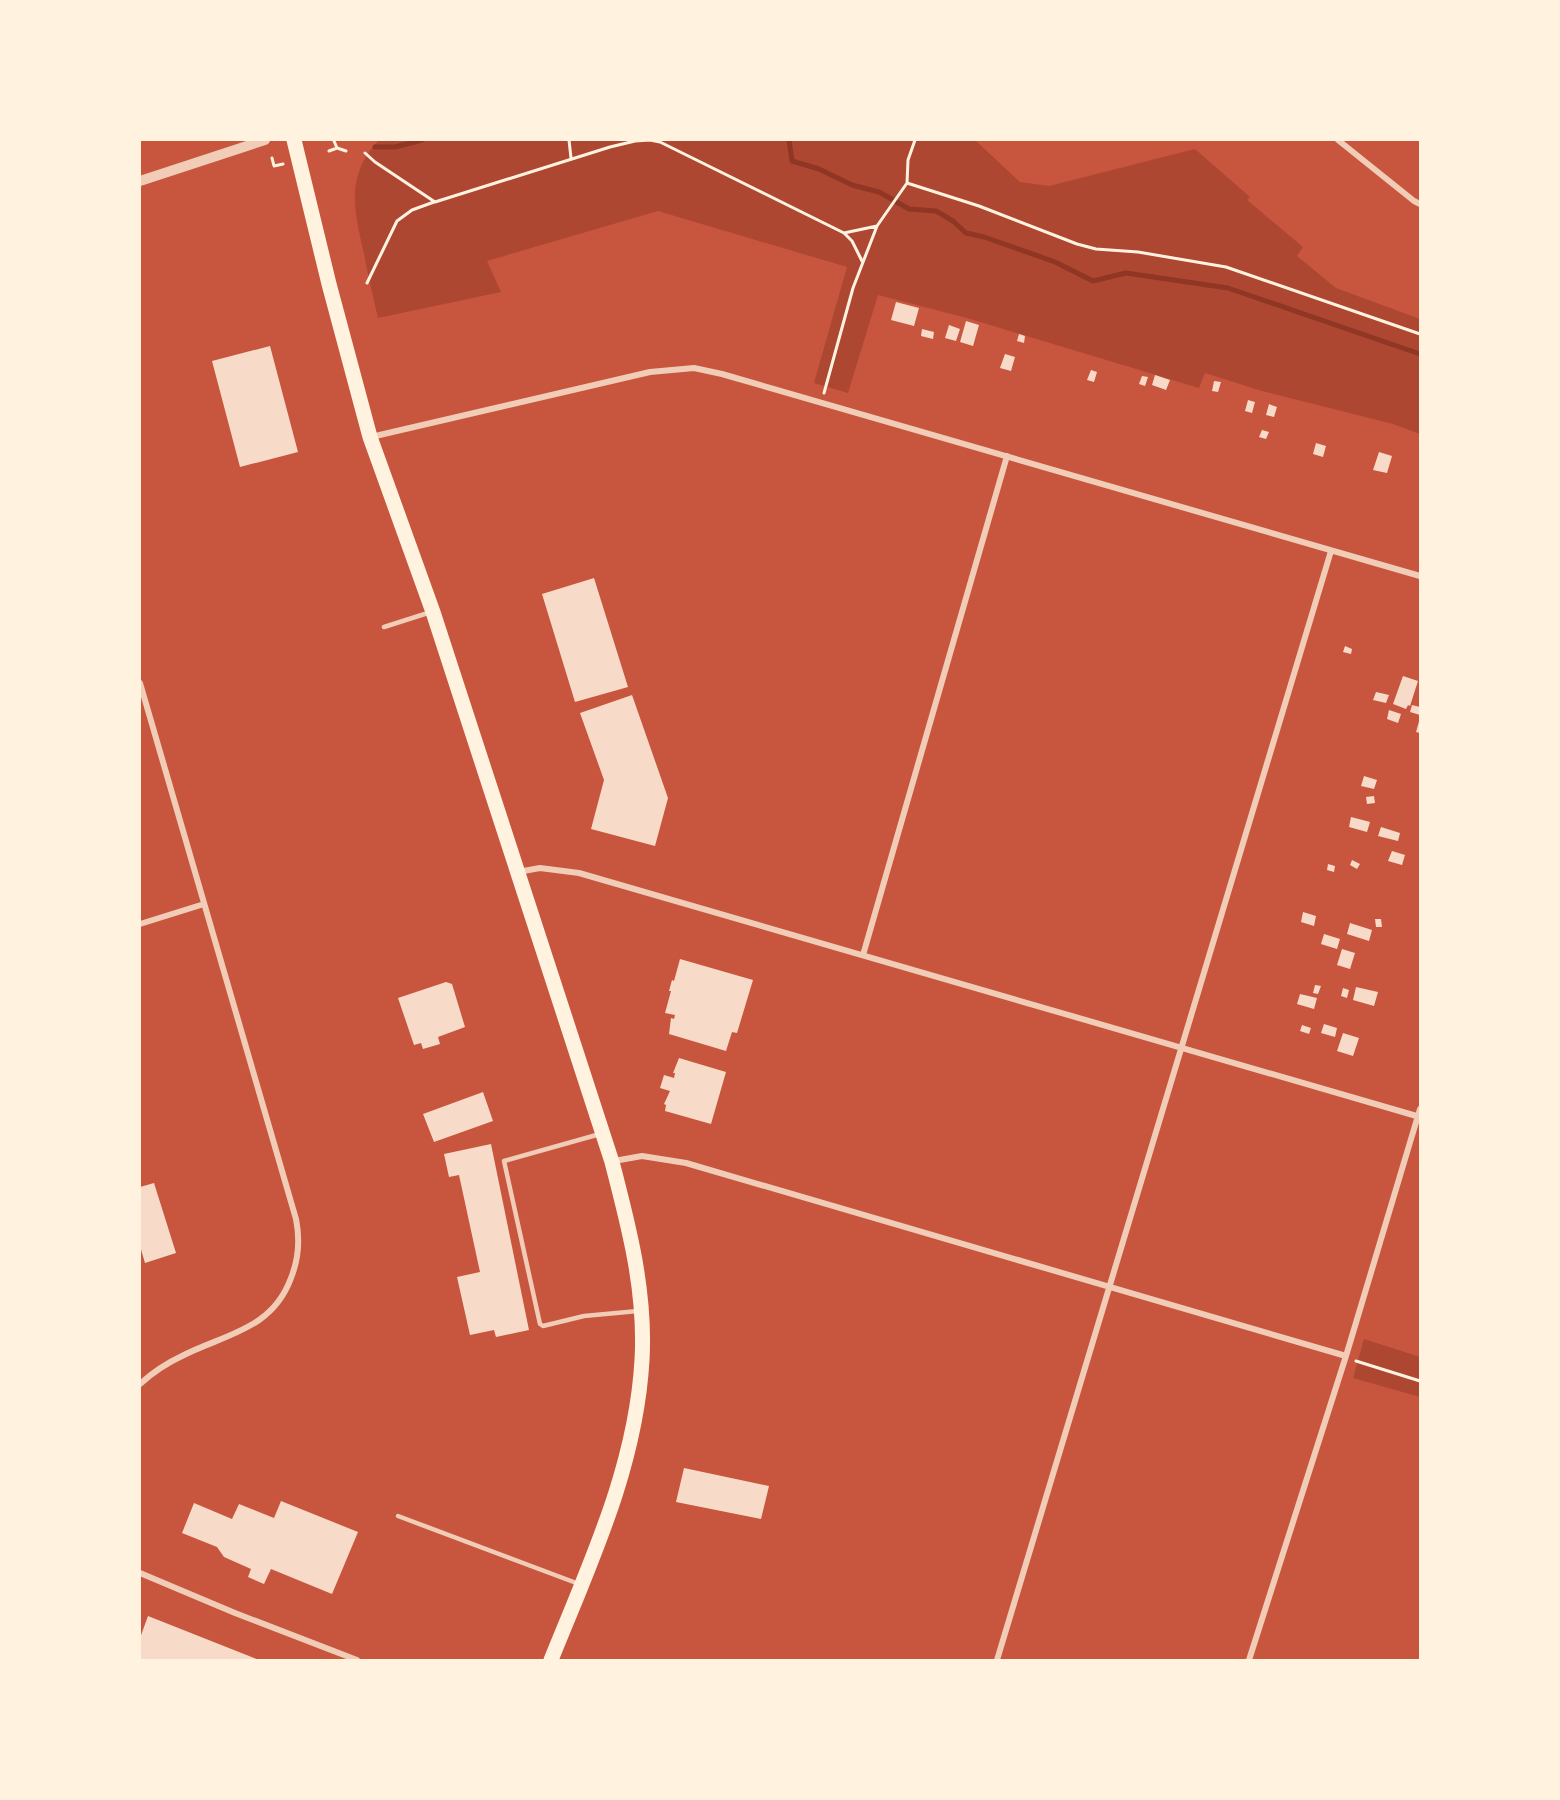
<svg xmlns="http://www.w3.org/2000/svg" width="1560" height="1800" viewBox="0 0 1560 1800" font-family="Overpass,sans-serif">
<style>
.green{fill:#ae4732}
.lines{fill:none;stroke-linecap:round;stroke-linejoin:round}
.stream{stroke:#8f3625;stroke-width:5}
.building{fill:#f7dbc8}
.path{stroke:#fff3e0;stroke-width:3}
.service{stroke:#f1ccb7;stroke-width:4.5}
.minor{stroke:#f1ccb7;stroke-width:6}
.tertiary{stroke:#f1ccb7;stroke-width:10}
.primary{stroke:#fff3e0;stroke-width:15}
</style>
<rect width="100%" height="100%" fill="#c8553d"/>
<path class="green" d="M379 140H975L1020 182 1049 186 1195 149 1250 197 1247 200 1303 247 1297 256 1336 288 1420 319V434L1393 424 1262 391 1205 373 1199 388 967 318 878 295 848 393 814 383 847 267 658 211 487 261 501 292 378 318C373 297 368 275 364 254 354 210 345 176 379 140Z
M1364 1339 1420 1357V1397L1353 1378Z"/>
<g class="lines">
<path class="stream" d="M789 140 792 161 819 169 852 185 879 192 909 209 936 211 953 221 966 233 984 237 1055 262 1093 281 1126 273 1228 288 1420 354
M375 147H395L422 140"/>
</g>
<path class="building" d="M896 302 919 308 914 326 891 320Z
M966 321 979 325 973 346 960 342Z
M949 325 960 329 956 341 945 338Z
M922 329 934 332 933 339 921 336Z
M1019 334 1025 336 1024 343 1017 341Z
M270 346 298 452 240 467 212 361Z
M1005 354 1015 357 1011 371 1000 368Z
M1091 370 1097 372 1094 382 1087 380Z
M1155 375 1170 380 1166 390 1152 385Z
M1142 376 1148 377 1145 386 1139 384Z
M1214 381 1221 382 1218 392 1212 391Z
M1248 400 1255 402 1252 413 1245 411Z
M1269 404 1277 407 1274 417 1266 415Z
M1262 430 1269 432 1266 439 1259 437Z
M1316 443 1326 446 1323 457 1313 454Z
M1379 452 1392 456 1387 473 1373 470Z
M594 578 628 687 575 702 542 594Z
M1345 646 1352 649 1351 654 1343 652Z
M1403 676 1418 681 1410 706 1408 705 1406 709 1393 704Z
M1376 692 1389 695 1386 703 1373 700Z
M632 695 668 798 655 846 591 829 604 780 580 713Z
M1412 705 1420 707V715L1410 712Z
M1389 710 1401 714 1398 723 1387 719Z
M1420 718V733L1416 732Z
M1364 776 1377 780 1374 789 1361 786Z
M1374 796 1375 803 1367 804 1366 797Z
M1351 817 1370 822 1367 832 1349 827Z
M1381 827 1400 833 1398 841 1378 836Z
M1392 851 1405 855 1402 865 1388 861Z
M1352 860 1360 864 1357 869 1350 865Z
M1328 864 1335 866 1334 872 1327 870Z
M1303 912 1316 916 1314 926 1301 922Z
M1375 919H1381L1382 927H1376Z
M1350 923 1372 930 1369 941 1347 934Z
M1324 934 1340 939 1337 949 1321 944Z
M1342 949 1355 953 1350 969 1337 965Z
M680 959 753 980 737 1033 732 1032 726 1051 669 1034 671 1018 674 1019 675 1015 665 1013 671 991H669L672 980 674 981Z
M446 982 452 984 465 1027 438 1037 440 1044 423 1049 421 1043 414 1045 398 998Z
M1315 985 1321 986 1318 994 1313 993Z
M1356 987 1378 992 1374 1006 1353 1000Z
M1343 988 1349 990 1347 998 1341 996Z
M1300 994 1317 998 1314 1009 1297 1004Z
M1324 1024 1337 1028 1335 1037 1321 1033Z
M1302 1025 1311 1028 1309 1034 1300 1031Z
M1343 1033 1359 1038 1353 1056 1337 1051Z
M679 1058 726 1072 711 1124 665 1111 666 1105 664 1104 670 1091 660 1088 664 1075 674 1078 675 1073H673Z
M483 1092 493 1121 434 1142 423 1114Z
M491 1144 529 1330 496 1337 494 1330 470 1335 457 1277 480 1272 459 1175 449 1177 444 1154Z
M154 1183 176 1253 145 1263 140 1246V1187Z
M684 1468 769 1486 761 1519 676 1502Z
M281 1501 358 1532 332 1594 271 1569 264 1584 248 1577 251 1569 224 1557 217 1547 182 1533 194 1503 232 1519 239 1504 274 1518Z
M148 1616 259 1660H140V1638Z"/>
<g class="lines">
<path class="path" d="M569 140 571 158
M337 148 346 151
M329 151 337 148 334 141
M365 153 375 162 435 202 610 147 635 141 650 140 660 142 844 233 877 226 907 183 979 206 1077 244 1096 249 1138 252 1226 267 1420 334
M272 158 274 166 283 164
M907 183 908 160 915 140
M844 233 852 241 862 261
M367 283 397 221 412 210 434 202
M824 393 853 288 877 226
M1356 1361 1420 1381"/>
<path class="service" d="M384 627 431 612
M600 1134 504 1161 540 1324 543 1326 584 1316 638 1311
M398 1516 579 1584"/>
<path class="minor" d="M1338 140 1414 201 1420 204
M371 437 650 372 694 368 722 374 1420 576
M140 683 296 1219C300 1239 299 1258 291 1278 272 1330 225 1334 182 1356 167 1363 152 1373 140 1384
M518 872 540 868 579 873 1420 1117
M140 924 204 904
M863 955 1007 456
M614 1161 642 1156 686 1163 1346 1356
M140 1573 235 1613 357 1660
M997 1660 1331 551
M1249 1660 1346 1356 1420 1109"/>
<path class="tertiary" d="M140 181 265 140"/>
<path class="primary" d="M294 140 329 284 370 437 433 612 612 1162C629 1227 646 1292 642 1360 636 1467 590 1563 551 1660"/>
</g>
<rect width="1560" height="1800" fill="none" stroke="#fff3e0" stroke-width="282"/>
</svg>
